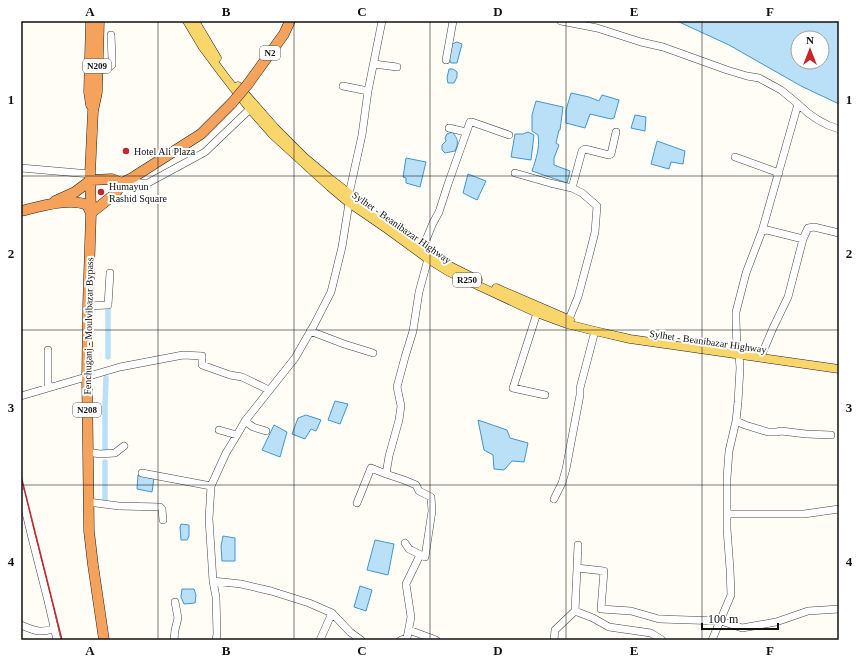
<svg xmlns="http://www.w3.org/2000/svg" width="860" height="661" viewBox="0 0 860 661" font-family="'Times New Roman',serif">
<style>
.water{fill:#b9e0f7;stroke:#3f96cf;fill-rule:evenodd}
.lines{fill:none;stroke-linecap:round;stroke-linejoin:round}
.canal{stroke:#b9e0f7;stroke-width:5.5}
.minor-casing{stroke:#444;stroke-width:8}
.major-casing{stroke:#222;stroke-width:9}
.highway-casing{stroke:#222;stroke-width:11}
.minor{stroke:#fff;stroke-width:7}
.major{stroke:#f9d66b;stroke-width:8}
.highway{stroke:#f5a25d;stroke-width:10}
.rail{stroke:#c4262e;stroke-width:1.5}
.highway-bridge-casing{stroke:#222;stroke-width:11;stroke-linecap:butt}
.highway-bridge{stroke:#f5a25d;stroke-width:10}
.grid{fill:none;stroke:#111;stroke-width:1;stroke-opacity:0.55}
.poi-dot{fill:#c4262e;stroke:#fff;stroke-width:1.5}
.labels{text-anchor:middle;stroke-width:4;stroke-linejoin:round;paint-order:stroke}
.shield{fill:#fff;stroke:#585858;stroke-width:1}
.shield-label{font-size:9px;font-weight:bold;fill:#111}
.poi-label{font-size:10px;fill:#111;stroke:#fff;text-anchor:start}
.street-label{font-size:10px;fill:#111;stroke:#fff}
.neatline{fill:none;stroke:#111;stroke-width:1.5}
.grid-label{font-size:13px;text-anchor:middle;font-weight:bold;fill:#111}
</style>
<rect width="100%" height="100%" fill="#fffdf5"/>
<path class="water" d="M677 21H839V104L801 86 729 45ZM798 38H822V62H798Z
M457 42 462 44 457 63H451L449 58 452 44Z
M449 69H453L457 72V77L454 83H448L447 78Z
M571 93 589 97 599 101 602 95 619 100 614 118 611 119 590 114 585 128 566 123V110Z
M536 101 563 107 560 130H559L556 143 559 145 554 158V165L570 171 567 183 532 171C536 159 540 148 538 135L532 131V115Z
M635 115 646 117 645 131 631 128Z
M452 132C458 138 459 143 455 151L445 153 442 150V145L446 141 445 138 447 134Z
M528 132 534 135 531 160 511 157 515 134H523Z
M657 141 685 151 683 164 671 162 669 169 651 164Z
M406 158 426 162 420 187 406 183V178L403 177Z
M468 174 486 181 477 200 463 193Z
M335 401 348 404 340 424 328 420Z
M306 415 321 420 316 431 311 429 305 439 292 434 298 418Z
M478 420 507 430 510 438 528 443 524 462 512 461 504 470 494 469 493 455 484 450Z
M274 425 287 432 280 457 262 450Z
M138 475 154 478 152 492 137 489Z
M181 524 189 525V536L187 540H181L180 527Z
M223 536 235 538V561H222L221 546Z
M375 540 394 544 388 575 367 570Z
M360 586 372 590 366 611 354 607Z
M182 589H194L196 595 195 603 184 604 181 597Z"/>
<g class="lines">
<path class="canal" d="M108 310V357
M105 451V406L106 378
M105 462V501"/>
<defs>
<path id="minor" d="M561 21 597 28 641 42 663 47 727 70 747 76 759 78 781 90 798 104 762 231
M446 60 453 21
M374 64 397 67
M97 70 107 69 112 65V59L111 35
M343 86 368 91
M798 104C809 115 824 125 839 129
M449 128 466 132
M735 157 779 173
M21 168 90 174
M515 173 550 183 572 188 582 193 597 206 595 232 590 252 578 297 567 324
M132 178 139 183H148L205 152 250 109
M572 188 582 151 585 149 609 155 611 154 616 132
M423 247 433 223 439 212 448 184 470 122H472L509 135
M88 306 108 305 110 273
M537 313 513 388 545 395
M310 331 344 344 373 353
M48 350V388
M762 354 773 328 788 297 803 239
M21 396 120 367 183 355 202 356V365L230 375 242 377 269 390
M245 421 253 427 266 431
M736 421 745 425 768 432H777L781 431 806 434 831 435
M219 430 237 435
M88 452 100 454 115 453 124 446
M142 473 211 486
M386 474 404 480 416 485 419 491 431 497 432 511 425 557 409 549 405 543
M21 492 31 534 48 601 57 640
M554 499 562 483 566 469 580 395V388L595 331
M88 502 119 506 160 507 162 509 163 520
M357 503 371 468 386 474 389 456 399 420 401 406 397 387 405 357 413 331 419 292 428 259
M727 514H804L839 509
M578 545 577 568 604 571 601 609 631 611 659 619 721 621 742 628 776 622 808 611 839 609
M213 581 241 584 271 591 309 603 332 613 350 632 361 640
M575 611 593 618 609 627 651 633 662 640
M21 625C35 631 39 633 54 629
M409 630 436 640
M174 640 175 630 178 618 175 602
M216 640 217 634 216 597 213 581 209 519 211 486 226 453 237 435 245 421 295 358 314 325 331 292 342 247 349 203V194L362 135 368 91 382 21
M320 640 332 613
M401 640 407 638 411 617 406 584 420 555
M554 640 555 630 575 611 577 568
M712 640 731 595 730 569 727 529V478L729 451 736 421 738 402 740 368 739 355 737 350 736 320V312L746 273 762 231 767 230 803 239 808 228 814 227 839 233"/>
<path id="major" d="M187 21 202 46 222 73 250 109 273 135 330 187 349 203 387 229 428 259 449 272 537 313 567 324 595 331 630 339 839 369
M195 21 217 58
M238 86 275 128 304 157 329 178 373 212 442 262 478 280
M496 288 570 320"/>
<path id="highway" d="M91 21 89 92 91 105
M99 21 97 92 93 111 90 174 91 213 88 306 87 378 88 452 89 531 93 565 104 640
M248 84 284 34 290 21
M55 201 75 192 91 180 112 179 122 183
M21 211C38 207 70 197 87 205L91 213 115 194 122 183 132 178 201 134 232 103"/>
</defs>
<use href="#minor" class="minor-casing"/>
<use href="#major" class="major-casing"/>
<use href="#highway" class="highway-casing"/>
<use href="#minor" class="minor"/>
<use href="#major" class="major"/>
<use href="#highway" class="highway"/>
<path class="rail" d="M21 476 62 640"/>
<defs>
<path id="highway-bridge" d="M232 103 248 84"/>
</defs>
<use href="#highway-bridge" class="highway-bridge-casing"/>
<use href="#highway-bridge" class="highway-bridge"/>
</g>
<path class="grid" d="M158 21V640M294 21V640M430 21V640M566 21V640M702 21V640M21 176H839M21 330H839M21 485H839"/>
<g class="poi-dot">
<circle cx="126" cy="151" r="4"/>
<circle cx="101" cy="192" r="4"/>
</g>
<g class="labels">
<g class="shield">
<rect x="260" y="46" width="20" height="14" rx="3"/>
<rect x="83" y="59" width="28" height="14" rx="3"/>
<rect x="453" y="273" width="28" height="14" rx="3"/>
<rect x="73" y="403" width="28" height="14" rx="3"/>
</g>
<g class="shield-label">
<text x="270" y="56">N2</text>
<text x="97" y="69">N209</text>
<text x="467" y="283">R250</text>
<text x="87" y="413">N208</text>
</g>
<g class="poi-label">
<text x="134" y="155">Hotel Ali Plaza</text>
<text x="109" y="190">Humayun<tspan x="109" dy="12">Rashid Square</tspan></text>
</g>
<g class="street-label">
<text transform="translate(402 227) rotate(35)" y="4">Sylhet - Beanibazar Highway</text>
<text transform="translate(88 326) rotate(-89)" y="4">Fenchuganj - Moulvibazar Bypass</text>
<text transform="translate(708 341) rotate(8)" y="4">Sylhet - Beanibazar Highway</text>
</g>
</g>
<rect width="860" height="661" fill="none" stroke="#ffffff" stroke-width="44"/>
<g transform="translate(810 50)"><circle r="19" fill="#ffffff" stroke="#a0a0a0"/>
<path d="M0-3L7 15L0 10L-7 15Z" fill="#c4262e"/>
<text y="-6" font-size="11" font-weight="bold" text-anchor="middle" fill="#111111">N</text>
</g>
<path d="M702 623v6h76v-6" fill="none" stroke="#111111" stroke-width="2"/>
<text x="708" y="623" font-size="12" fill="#111111" stroke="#ffffff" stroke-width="3" paint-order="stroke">100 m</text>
<rect x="22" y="22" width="816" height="617" class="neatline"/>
<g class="grid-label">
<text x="90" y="16">A</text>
<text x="226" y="16">B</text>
<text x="362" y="16">C</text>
<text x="498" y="16">D</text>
<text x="634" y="16">E</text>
<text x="770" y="16">F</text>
<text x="11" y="104">1</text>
<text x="849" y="104">1</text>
<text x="11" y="258">2</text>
<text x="849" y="258">2</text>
<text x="11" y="412">3</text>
<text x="849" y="412">3</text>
<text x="11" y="566">4</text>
<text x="849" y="566">4</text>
<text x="90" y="655">A</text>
<text x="226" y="655">B</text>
<text x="362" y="655">C</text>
<text x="498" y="655">D</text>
<text x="634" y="655">E</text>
<text x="770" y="655">F</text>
</g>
</svg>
